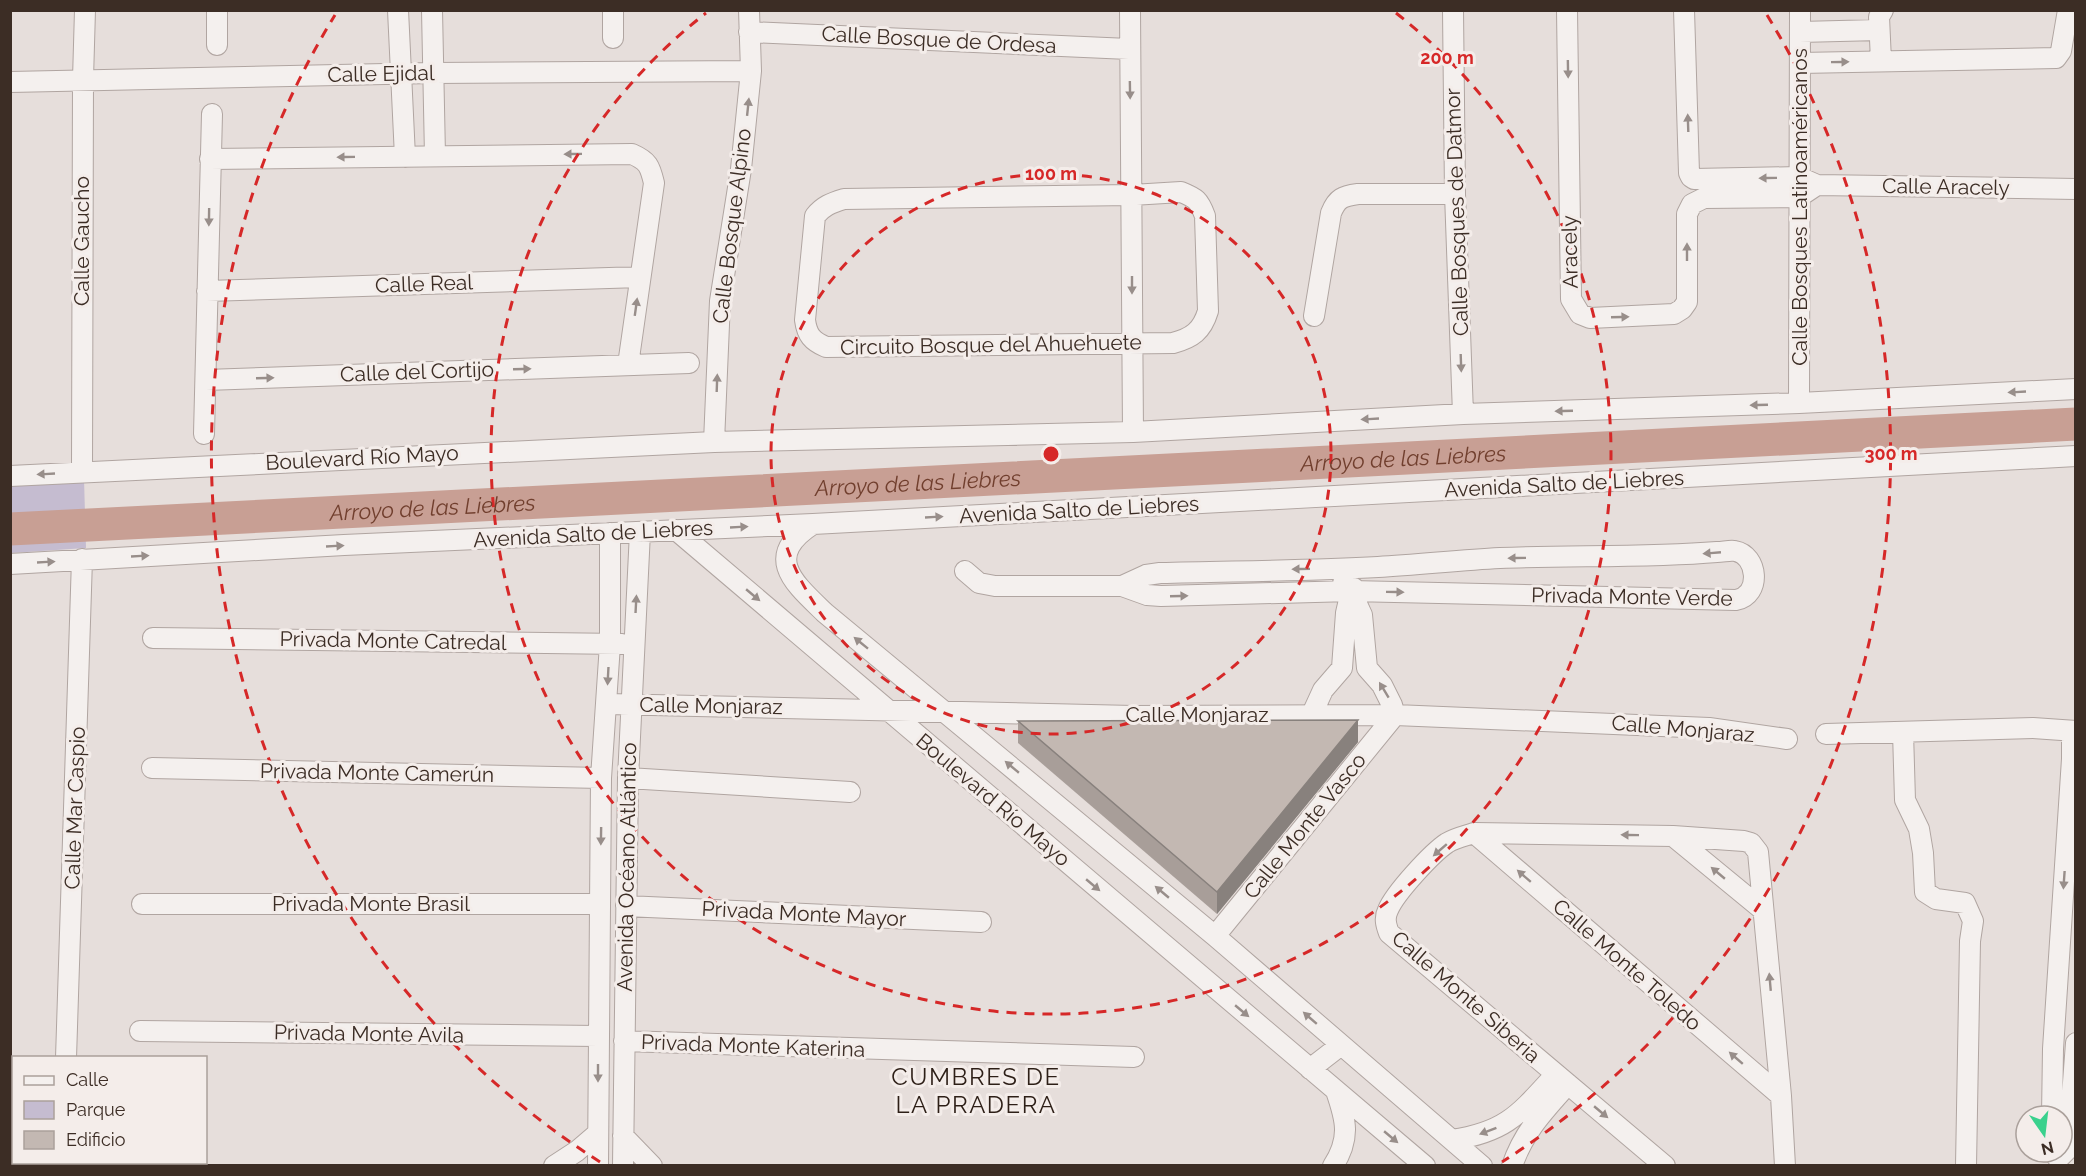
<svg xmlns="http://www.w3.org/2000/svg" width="2086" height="1176" viewBox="0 0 2086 1176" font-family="Raleway,sans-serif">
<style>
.green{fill:#c5bcd0}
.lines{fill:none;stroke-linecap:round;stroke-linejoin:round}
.river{stroke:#c89f94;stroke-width:33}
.street-casing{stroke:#b0a5a1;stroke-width:22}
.street{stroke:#f4f0ee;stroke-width:20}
.wall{fill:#a89e99}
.shaded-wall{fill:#88817d}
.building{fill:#c3b8b2;stroke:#88817d;stroke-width:1.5}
.oneway{fill:#988e8a}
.ring{fill:none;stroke:#d62828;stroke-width:3;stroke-dasharray:10 8}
.labels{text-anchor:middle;stroke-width:6;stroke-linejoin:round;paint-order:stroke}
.street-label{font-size:21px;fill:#3c2d25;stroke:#f4edea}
.water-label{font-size:22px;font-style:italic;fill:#713f2e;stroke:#f4edea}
.quarter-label{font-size:24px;letter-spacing:1.5px;fill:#2d1f17;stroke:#f4edea}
.centre{fill:#d62828;stroke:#f4edea;stroke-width:3}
.ring-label{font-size:18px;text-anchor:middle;font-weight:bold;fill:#d62828;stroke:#f4edea;stroke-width:6;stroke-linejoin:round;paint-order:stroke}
</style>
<rect width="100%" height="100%" fill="#e6dedb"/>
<path class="green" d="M84 479 86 548 11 553V483Z"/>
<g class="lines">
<path class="river" id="s1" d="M10 529 2076 424"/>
<defs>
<path id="street" d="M398 10 405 157
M432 10 435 156
M613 10V38
M1130 10 1133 432
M1453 10 1455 194 1463 414
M1567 10 1571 299 1580 314 1590 318 1674 314 1682 309 1687 302V214L1692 204 1704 198 1799 197 1817 185
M1684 10 1689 173 1691 177 1694 179 1799 177 1817 185 2076 189
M749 32 1129 49
M1800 32 1879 30
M217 45V10
M1881 61 1879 17 1883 10
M1800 63 2056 58 2061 51 2068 10
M10 82 433 73 751 71
M210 159 632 154C648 161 650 166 654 183L628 365
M1181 192C1196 198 1199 200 1205 216L1208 311C1202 331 1192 338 1173 343L826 347C812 341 807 335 805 320L815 216C823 206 831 203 844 199L1132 195Z
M207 291 640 277
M1314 316 1331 213C1337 198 1343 196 1358 194H1455
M206 380 689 363
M1799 403 1800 10
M204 434 212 114
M714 442 720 301 741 169 751 71 749 10
M82 472 83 79 85 10
M10 476 714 442 1133 432 1463 414 1799 403 2076 389
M813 524C762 557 794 583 825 613L1215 936 1482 1166
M676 530 1425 1166
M10 564 344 545 813 524 2076 456
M965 571 979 583 995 586H1122L1147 595 1161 596 1351 591 1736 600C1762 595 1758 555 1735 551 1730 550 1723 552 1717 552 1645 558 1572 555 1500 558 1459 560 1418 565 1378 567 1305 571 1232 571 1160 573L1146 575 1122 586
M153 638 622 644
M607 704 1133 716 1395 715 1709 728 1787 739
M1312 714 1323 690 1342 668 1346 613 1351 591 1354 588
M1903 732 1905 800 1919 829 1923 853 1925 892 1936 899 1965 903 1973 921 1970 941 1966 1166
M1826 734 2033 728 2076 731
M152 768 601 778
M628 778 850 792
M1474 833 1781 1096
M1673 836 1763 910
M142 904H600
M626 906 981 922
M1215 936 1395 715 1392 705 1382 685 1367 668 1362 615 1351 591 1343 583
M140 1031 598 1036
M624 1041 1134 1057
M66 1058 82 559
M1310 1069 1341 1045
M2052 1116 2053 1049 2072 759V731
M623 1136 652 1166
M1452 1140C1507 1132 1520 1113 1556 1074
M2053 1152 2057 1157H2060L2068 1149 2076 1043
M59 1166H104
M554 1166 577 1151 598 1133
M598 1166 601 778 610 644V533
M623 1166 628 778 640 532
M1333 1166C1351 1138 1346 1120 1336 1091
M1512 1166C1524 1131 1544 1111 1568 1084
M1665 1166 1389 933C1386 925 1384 918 1388 910 1395 893 1432 853 1447 843 1455 838 1465 836 1474 833L1673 836 1744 841 1751 843 1758 852 1781 1096 1785 1166"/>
</defs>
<use href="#street" class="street-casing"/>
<use href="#street" class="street"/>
</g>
<path class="wall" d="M1018 721 1358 742 1217 914 1018 743Z"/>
<path class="shaded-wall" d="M1358 720V742L1217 914V892Z"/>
<path class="building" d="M1358 720 1217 892 1018 721Z"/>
<defs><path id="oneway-solid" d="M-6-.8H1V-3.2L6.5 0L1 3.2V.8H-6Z" transform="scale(1.5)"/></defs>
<g class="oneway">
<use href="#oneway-solid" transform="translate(1840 62) rotate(-1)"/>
<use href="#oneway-solid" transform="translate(1568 69) rotate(89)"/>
<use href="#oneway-solid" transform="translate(1130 90) rotate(89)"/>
<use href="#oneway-solid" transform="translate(748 107) rotate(-84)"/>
<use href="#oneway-solid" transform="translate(1688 123) rotate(-92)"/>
<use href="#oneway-solid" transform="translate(573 154) rotate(179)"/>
<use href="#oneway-solid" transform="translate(346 157) rotate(179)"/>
<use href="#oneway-solid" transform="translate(1768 178) rotate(179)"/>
<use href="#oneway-solid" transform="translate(209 217) rotate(91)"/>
<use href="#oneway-solid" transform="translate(1687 252) rotate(-90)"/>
<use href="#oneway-solid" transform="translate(1132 285) rotate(90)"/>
<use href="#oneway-solid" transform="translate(636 307) rotate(-82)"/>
<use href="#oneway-solid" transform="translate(1620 317) rotate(-2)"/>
<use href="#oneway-solid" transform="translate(1461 363) rotate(88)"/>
<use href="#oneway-solid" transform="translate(522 369) rotate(-2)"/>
<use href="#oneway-solid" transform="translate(265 378) rotate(-2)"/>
<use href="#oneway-solid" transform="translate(717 383) rotate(-88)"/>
<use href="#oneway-solid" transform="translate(2017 392) rotate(177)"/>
<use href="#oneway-solid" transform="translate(1759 405) rotate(178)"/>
<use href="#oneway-solid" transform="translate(1564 411) rotate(178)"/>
<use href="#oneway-solid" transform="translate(1370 419) rotate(177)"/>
<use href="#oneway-solid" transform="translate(46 474) rotate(177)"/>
<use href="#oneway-solid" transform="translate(934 517) rotate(-3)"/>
<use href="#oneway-solid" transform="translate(739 527) rotate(-3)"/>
<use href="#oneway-solid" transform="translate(335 546) rotate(-3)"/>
<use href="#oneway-solid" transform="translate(1712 553) rotate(175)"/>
<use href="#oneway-solid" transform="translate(140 556) rotate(-3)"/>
<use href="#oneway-solid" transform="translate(1517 558) rotate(179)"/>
<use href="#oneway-solid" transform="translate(46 562) rotate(-3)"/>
<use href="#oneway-solid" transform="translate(1301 569) rotate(179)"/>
<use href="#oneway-solid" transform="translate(1395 592) rotate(1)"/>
<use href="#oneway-solid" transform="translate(753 595) rotate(40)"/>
<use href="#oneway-solid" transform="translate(1179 596) rotate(-2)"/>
<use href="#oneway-solid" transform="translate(636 604) rotate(-87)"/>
<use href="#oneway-solid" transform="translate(861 643) rotate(-141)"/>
<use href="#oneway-solid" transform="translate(608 676) rotate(93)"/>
<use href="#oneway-solid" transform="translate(1384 690) rotate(-121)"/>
<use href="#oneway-solid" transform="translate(1012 767) rotate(-140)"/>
<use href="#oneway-solid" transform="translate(1630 835) rotate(-179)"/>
<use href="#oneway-solid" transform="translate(601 836) rotate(91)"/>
<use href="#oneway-solid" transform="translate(1440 850) rotate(139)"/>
<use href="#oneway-solid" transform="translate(1718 873) rotate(-140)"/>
<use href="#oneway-solid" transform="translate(1524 876) rotate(-139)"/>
<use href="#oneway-solid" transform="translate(2064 880) rotate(94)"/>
<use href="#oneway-solid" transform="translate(1093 885) rotate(40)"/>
<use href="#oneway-solid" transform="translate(1162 892) rotate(-140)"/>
<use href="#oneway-solid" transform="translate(1770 982) rotate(-95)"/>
<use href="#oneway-solid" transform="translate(1242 1011) rotate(40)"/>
<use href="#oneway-solid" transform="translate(1310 1018) rotate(-139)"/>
<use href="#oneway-solid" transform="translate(1736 1058) rotate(-139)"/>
<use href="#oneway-solid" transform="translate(598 1073) rotate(90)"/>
<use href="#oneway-solid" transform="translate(1601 1112) rotate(40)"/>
<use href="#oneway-solid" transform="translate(1488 1131) rotate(159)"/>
<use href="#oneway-solid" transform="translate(1391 1137) rotate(40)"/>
</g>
<g class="ring">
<circle cx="1051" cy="454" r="280"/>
<path d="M1396 13A560 560 0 1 1 706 13"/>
<path d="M600 1162A840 840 0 0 1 335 15M1767 15A840 840 0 0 1 1502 1162"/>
</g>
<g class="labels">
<g class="street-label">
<text transform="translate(939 40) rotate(3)" y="7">Calle Bosque de Ordesa</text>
<text transform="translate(381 74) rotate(-1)" y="7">Calle Ejidal</text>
<text transform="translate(1946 187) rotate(1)" y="7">Calle Aracely</text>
<text transform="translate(1800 207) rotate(-90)" y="7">Calle Bosques Latinoaméricanos</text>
<text transform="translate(1457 212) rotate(-92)" y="7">Calle Bosques de Datmor</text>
<text transform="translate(732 226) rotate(-83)" y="7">Calle Bosque Alpino</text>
<text transform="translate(82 241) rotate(-90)" y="7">Calle Gaucho</text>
<text transform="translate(1570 252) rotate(-91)" y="7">Aracely</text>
<text transform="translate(424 284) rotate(-2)" y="7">Calle Real</text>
<text transform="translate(991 345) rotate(-1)" y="7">Circuito Bosque del Ahuehuete</text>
<text transform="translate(417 372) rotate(-2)" y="7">Calle del Cortijo</text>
<text transform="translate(362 458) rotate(-3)" y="7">Boulevard Río Mayo</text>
<text transform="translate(1564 484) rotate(-3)" y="7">Avenida Salto de Liebres</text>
<text transform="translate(1079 510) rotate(-3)" y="7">Avenida Salto de Liebres</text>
<text transform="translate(593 534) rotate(-3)" y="7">Avenida Salto de Liebres</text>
<text transform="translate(1632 597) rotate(1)" y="7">Privada Monte Verde</text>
<text transform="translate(393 641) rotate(1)" y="7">Privada Monte Catredal</text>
<text transform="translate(711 706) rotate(1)" y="7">Calle Monjaraz</text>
<text x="1197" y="722">Calle Monjaraz</text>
<text transform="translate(1683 729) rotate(5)" y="7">Calle Monjaraz</text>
<text transform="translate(377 773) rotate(1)" y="7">Privada Monte Camerún</text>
<text transform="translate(993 800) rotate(40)" y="7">Boulevard Río Mayo</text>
<text transform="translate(75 808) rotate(-88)" y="7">Calle Mar Caspio</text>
<text transform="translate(1305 826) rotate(-51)" y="7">Calle Monte Vasco</text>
<text transform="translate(627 867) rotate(-89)" y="7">Avenida Océano Atlántico</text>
<text x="371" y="911">Privada Monte Brasil</text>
<text transform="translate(804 914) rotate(3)" y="7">Privada Monte Mayor</text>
<text transform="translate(1627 965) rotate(41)" y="7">Calle Monte Toledo</text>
<text transform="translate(1466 997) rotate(41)" y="7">Calle Monte Siberia</text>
<text transform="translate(369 1034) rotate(1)" y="7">Privada Monte Avila</text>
<text transform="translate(753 1046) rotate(2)" y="7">Privada Monte Katerina</text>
</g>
<g class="water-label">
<text dy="8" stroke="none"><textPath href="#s1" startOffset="1395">Arroyo de las Liebres</textPath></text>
<text dy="8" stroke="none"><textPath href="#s1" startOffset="909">Arroyo de las Liebres</textPath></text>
<text dy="8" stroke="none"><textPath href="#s1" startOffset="423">Arroyo de las Liebres</textPath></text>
</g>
<g class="quarter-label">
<text x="976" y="1085">CUMBRES DE<tspan x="976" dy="28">LA PRADERA</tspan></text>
</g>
</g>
<circle cx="1051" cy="454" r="9" class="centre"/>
<g class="ring-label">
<text x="1447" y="64">200 m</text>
<text x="1051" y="180">100 m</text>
<text x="1891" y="460">300 m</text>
</g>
<rect width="2086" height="1176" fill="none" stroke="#3c2d25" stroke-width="24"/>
<rect x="12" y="1056" width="195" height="108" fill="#f4edea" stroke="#aaa09b" stroke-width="1.5"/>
<rect x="24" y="1076" width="30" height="9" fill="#f4f0ee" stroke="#aaa09b" stroke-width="1.5"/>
<text x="66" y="1086" font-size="18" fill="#3c2d25">Calle</text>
<rect x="24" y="1101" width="30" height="18" fill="#c5bcd0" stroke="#aaa09b" stroke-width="1.5"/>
<text x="66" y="1116" font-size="18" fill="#3c2d25">Parque</text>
<rect x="24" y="1131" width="30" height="18" fill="#c3b8b2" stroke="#aaa09b" stroke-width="1.5"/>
<text x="66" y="1146" font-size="18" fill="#3c2d25">Edificio</text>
<g transform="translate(2044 1134) rotate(166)"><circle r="28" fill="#f4edea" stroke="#aaa09b" stroke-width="1.5"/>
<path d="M0-4.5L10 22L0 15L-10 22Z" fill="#3ad18d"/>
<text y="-9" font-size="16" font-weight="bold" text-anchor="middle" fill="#3c2d25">N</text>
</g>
</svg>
